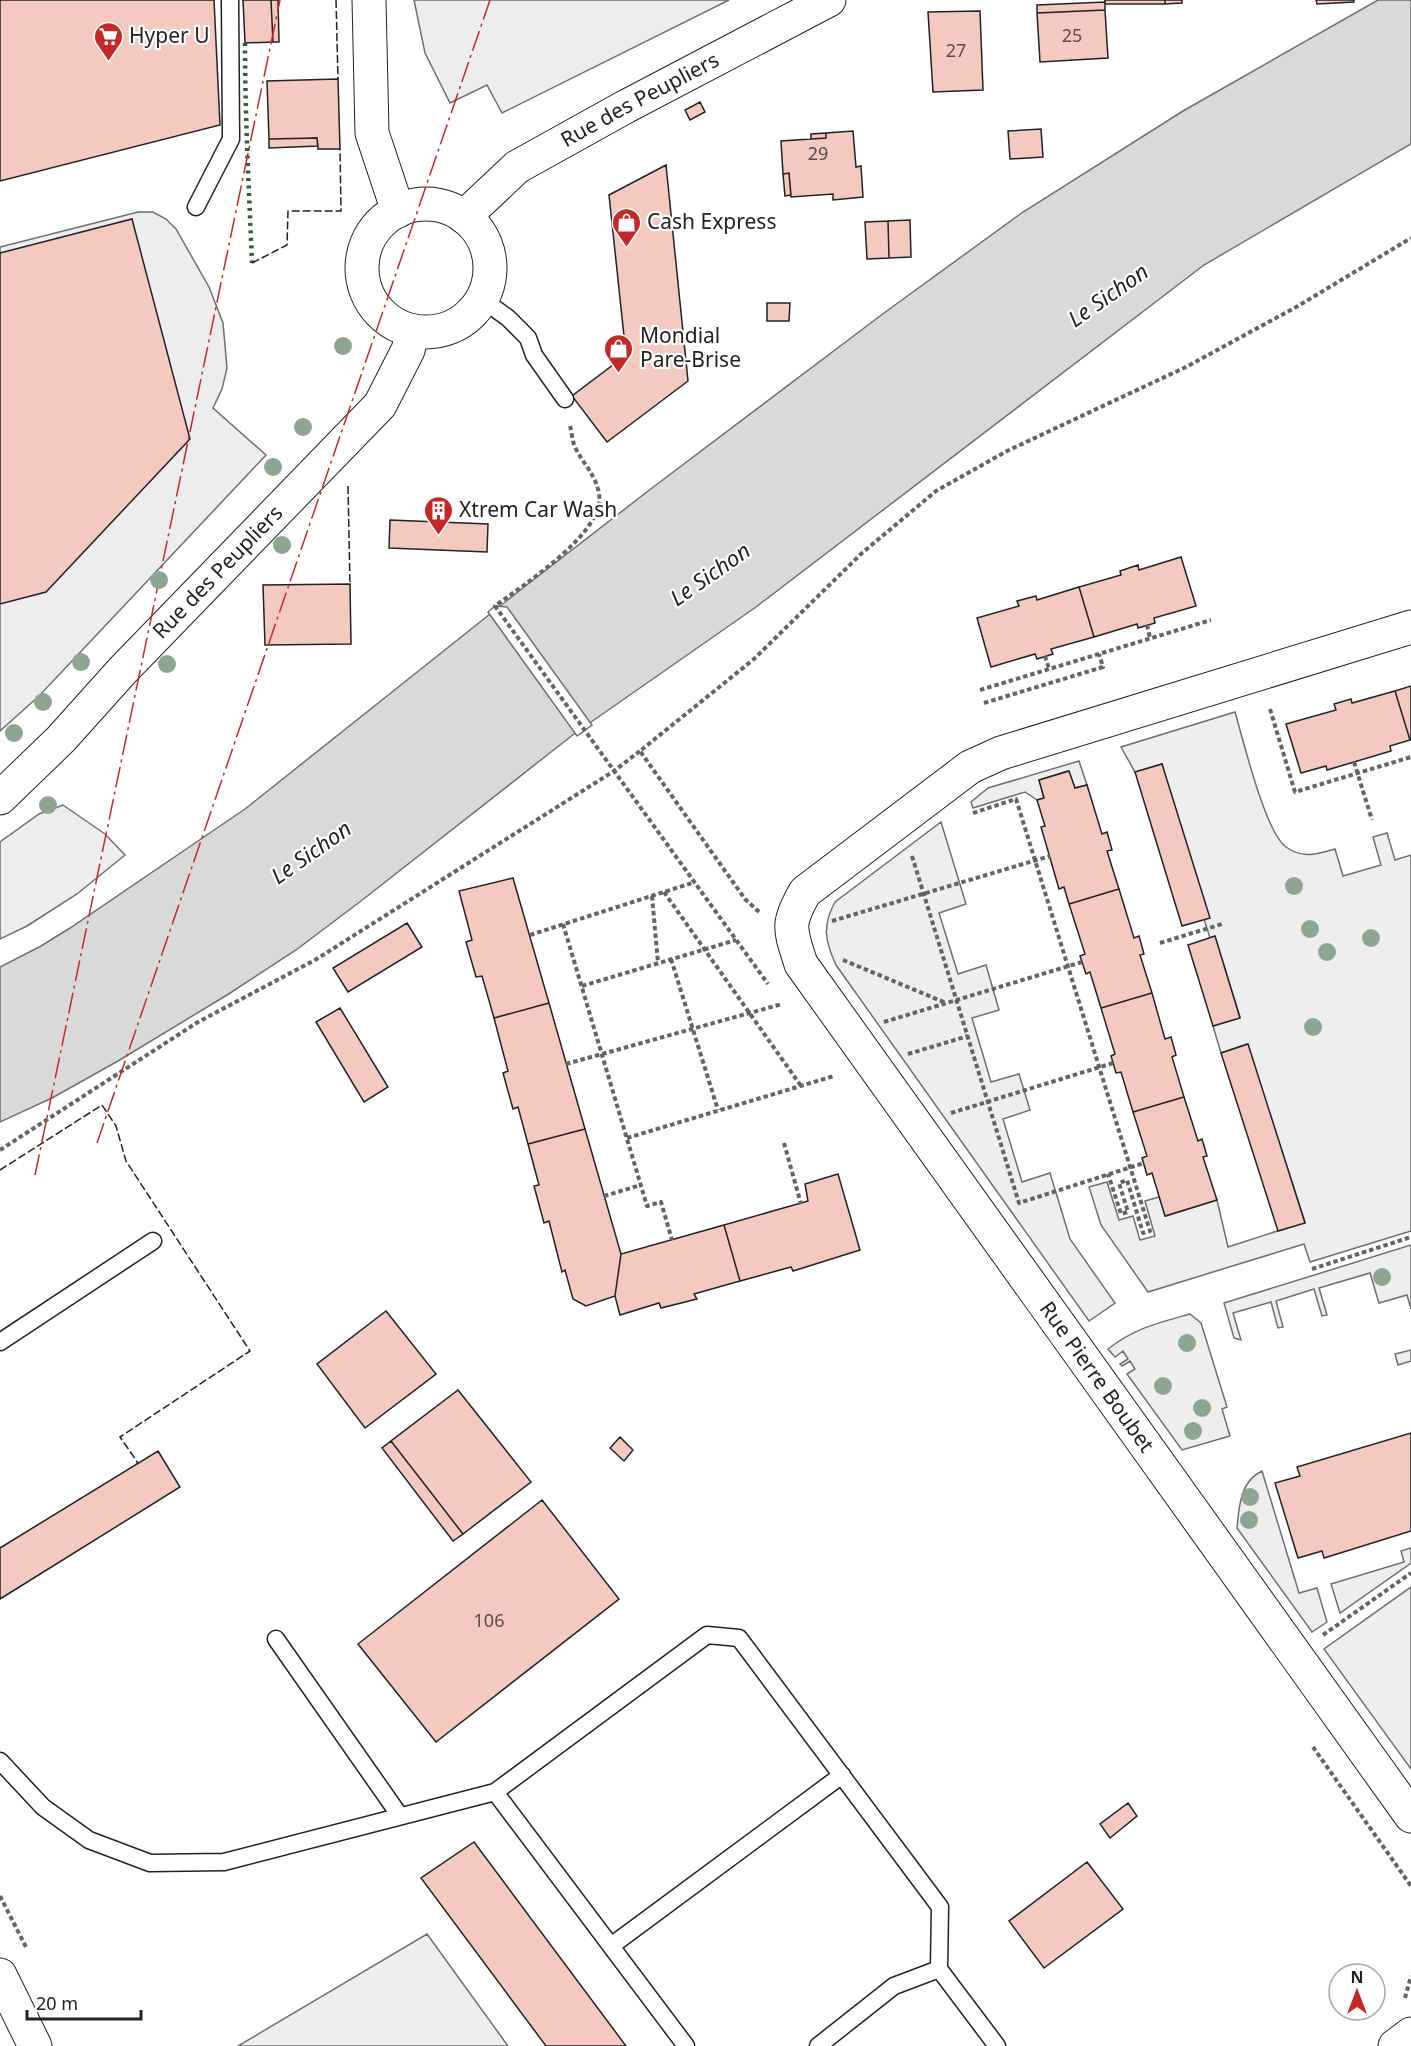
<svg xmlns="http://www.w3.org/2000/svg" width="1411" height="2046" viewBox="0 0 1411 2046" font-family="'Noto Sans',sans-serif">
<style>
.green{fill:#eee;stroke:#6f6f6f;stroke-width:1.5}
.parking{fill:#ededed;stroke:#6f6f6f;stroke-width:1.5}
.water{fill:#d9d9d9;stroke:#6f6f6f;stroke-width:1.5}
.pier{fill:#fff;stroke:#6f6f6f;stroke-width:1.5}
.building{fill:#f3c9c0;stroke:#222;stroke-width:1.5}
.lines{fill:none;stroke-linecap:round;stroke-linejoin:round}
.service-casing{stroke:#222;stroke-width:19}
.minor-casing{stroke:#222;stroke-width:35}
.primary-casing{stroke:#222;stroke-width:35}
.path{stroke:#646464;stroke-width:4;stroke-dasharray:4.5 3;stroke-linecap:butt}
.service{stroke:#fff;stroke-width:16}
.minor{stroke:#fff;stroke-width:33}
.primary{stroke:#fff;stroke-width:33}
.hedge{stroke:#2f5e38;stroke-width:4.5;stroke-dasharray:3 4.5;stroke-linecap:butt}
.fence{stroke:#222;stroke-width:1.5;stroke-dasharray:8 3;stroke-linecap:butt}
.power{stroke:#c62828;stroke-width:1.5;stroke-dasharray:21 4.5 3 4.5;stroke-linecap:butt}
.tree{fill:#8da692}
.labels{text-anchor:middle;stroke-width:4.5;stroke-linejoin:round;paint-order:stroke}
.number-label{font-size:18px;fill:#564c4a}
.poi-label{font-size:21px;fill:#222;stroke:#fff;text-anchor:start}
.street-label{font-size:21px;fill:#222;stroke:#fff}
.water-label{font-size:22px;font-style:italic;fill:#222;stroke:#fff}
</style>
<rect width="100%" height="100%" fill="#fff"/>
<path class="green" d="M1235 712C1243 739 1265 832 1286 847 1302 859 1318 854 1335 849L1343 876 1381 865 1373 837 1387 833 1395 860 1411 855V1231L1310 1262 1304 1244 1148 1292 1101 1225 1089 1187 1107 1182 1119 1220 1133 1216 1140 1240 1155 1236 1145 1201 1159 1197 1166 1216 1217 1200 1228 1247 1305 1222 1247 1044 1221 1053 1213 1026 1240 1017 1215 937 1210 938 1204 919 1162 764 1135 772 1121 747Z
M1079 761 1087 785 1075 788 1068 771 1039 780 1044 798 1037 800 1025 792 973 808 971 802 988 788Z
M941 822 966 904 939 913 958 974 986 965 999 1010 972 1018 991 1082 1019 1074 1030 1110 1003 1119 1022 1182 1050 1173 1070 1239 1115 1303 1089 1321 836 965C825 941 822 926 835 902Z
M1411 1245V1309L1407 1295 1379 1303 1370 1273 1319 1288 1327 1315 1322 1316 1314 1289 1276 1301 1283 1327 1278 1328 1271 1302 1233 1313 1241 1340 1234 1338 1224 1303Z
M1190 1314 1201 1323 1227 1407 1222 1409 1230 1436 1182 1450 1127 1374 1135 1369 1130 1361 1122 1366 1120 1364 1128 1359 1123 1351 1115 1357 1108 1349C1135 1328 1158 1323 1190 1314Z
M1411 1350V1361L1398 1365 1395 1354Z
M1262 1471 1299 1593 1317 1588 1327 1622 1312 1632 1237 1528C1239 1507 1240 1481 1262 1471Z
M1411 1548V1563L1340 1613 1331 1584 1404 1562 1401 1551Z
M1411 1587V1769L1324 1649Z
M427 1934 508 2046H238Z"/>
<path class="parking" d="M414 0H729L502 113 487 85 450 103 425 53Z
M138 212H153L166 219 176 229 209 287 223 323 227 368 222 389 213 408 266 455 39 696 0 731V247Z
M63 805 105 834 125 855 77 894 27 926 0 939V842L39 814Z"/>
<path class="water" d="M1378 0H1411V144L1204 265 756 607 574 734 361 901 296 950 227 995 118 1061 52 1098 0 1122V967L41 946 70 928 245 809 524 587 652 488 884 313 1023 212 1183 111Z"/>
<path class="pier" d="M495 606 507 607 592 725 577 736 488 612Z"/>
<path class="building" d="M0 0H214L220 125 0 181Z
M243 0H271L273 42 245 43Z
M271 0H278L279 42H273Z
M1105 0H1165V4H1105Z
M1165 0H1182V3L1165 4Z
M1316 0H1354V2L1317 4Z
M1105 2V10L1037 13V5Z
M1105 10 1108 58 1040 62 1037 13Z
M980 11 983 90 933 92 928 12Z
M338 79 340 149H318L317 138 269 139 267 81Z
M700 102 705 112 690 120 685 110Z
M1041 129 1043 157 1010 159 1008 131Z
M853 131 856 167 861 166 863 197 833 200V194L791 197 789 173 783 174 781 141 826 138V133Z
M826 133V138L811 139V134Z
M317 138 318 146 269 148V139Z
M666 165 688 381 607 442 572 396 626 355 609 195Z
M789 173 791 195 785 196 783 174Z
M132 219 190 439 46 592 0 604V253Z
M910 220 911 257 889 258 888 221Z
M888 221 889 258 867 259 865 222Z
M767 303H790L789 321H767Z
M390 520 488 524 487 552 389 548Z
M1181 557 1196 606 1154 618 1155 623 1138 628 1137 624 1094 637 1079 587 1121 575 1120 571 1138 565 1139 570Z
M350 584 351 644 265 645 263 585Z
M1079 587 1094 637 1051 649 1053 654 1037 659 1035 654 991 667 977 618 1019 606 1017 601 1036 596 1037 600Z
M1411 686V740H1410L1395 691Z
M1395 691 1410 740 1390 746 1391 751 1327 770 1326 766 1301 773 1286 724 1336 710 1334 704 1351 699 1352 703Z
M1162 764 1210 918 1182 926 1135 772Z
M1069 771 1075 788 1087 785 1102 834 1107 832 1112 850 1107 851 1119 889 1069 904 1064 887 1059 889 1041 827 1045 826 1037 800 1044 798 1039 780Z
M513 878 549 1003 494 1018 482 976 476 977 466 942 472 940 459 891Z
M1119 889 1134 938 1139 936 1144 954 1140 955 1152 993 1101 1008 1090 972 1086 974 1080 956 1085 954 1069 904Z
M407 923 422 947 348 992 333 968Z
M1215 936 1240 1018 1213 1026 1188 945Z
M1152 993 1165 1039 1171 1037 1176 1055 1172 1057 1184 1097 1133 1112 1121 1072 1116 1073 1111 1056 1115 1054 1101 1008Z
M549 1003 585 1129 528 1144 518 1107 513 1109 503 1073 508 1071 494 1018Z
M340 1008 388 1087 364 1102 316 1022Z
M1248 1044 1305 1223 1278 1231 1221 1053Z
M1184 1097 1198 1141 1202 1139 1207 1156 1203 1157 1217 1200 1165 1216 1152 1173 1147 1175 1142 1158 1147 1156 1133 1112Z
M585 1129 621 1254 615 1296 586 1306 573 1299 565 1270 562 1272 549 1221 544 1223 534 1186 539 1185 528 1144Z
M838 1174 860 1250 793 1271 791 1267 740 1281 724 1225 808 1201 805 1184Z
M724 1225 740 1281 694 1294 697 1299 661 1308 659 1303 620 1315 615 1296 621 1254Z
M386 1311 436 1374 365 1428 317 1364Z
M458 1390 531 1482 463 1534 391 1441Z
M1411 1433V1531L1324 1558 1322 1551 1298 1558 1275 1483 1300 1476 1297 1467Z
M620 1437 633 1450 624 1461 610 1448Z
M391 1441 463 1534 453 1541 382 1448Z
M158 1451 180 1487 0 1599V1548Z
M542 1500 619 1599 436 1742 358 1644Z
M1128 1803 1137 1816 1110 1838 1100 1824Z
M474 1842 626 2046H546L421 1878Z
M1087 1862 1123 1909 1044 1968 1009 1921Z"/>
<g class="lines">
<defs>
<path id="service" d="M196 207 231 139 230 0
M482 299 508 318 528 338 534 355 565 399
M0 1342 153 1241
M276 1639 400 1816
M0 1761 43 1807 89 1840 150 1863 224 1862 495 1792
M611 1946 842 1775
M686 2046 495 1792 707 1635 739 1638 940 1907 939 1969 997 2046
M818 2046 894 1986 939 1969"/>
<g id="minor">
<path d="M369 0 372 133 398 211"/>
<circle cx="426" cy="268" r="64"/>
<path id="s1" d="M464 217 517 167 625 107 829 0"/>
<path id="s2" d="M1411 627 1001 753 970 767 805 892C786 925 790 929 801 964L1411 1816"/>
<path id="s3" d="M0 798 61 739 123 670 380 405 408 350 413 331"/>
<path d="M1395 2046 1411 2034"/>
</g>
<path id="primary" d="M0 1975 35 2046"/>
</defs>
<use href="#service" class="service-casing"/>
<use href="#minor" class="minor-casing"/>
<use href="#primary" class="primary-casing"/>
<path class="path" d="M570 426C572 433 572 442 576 449 584 465 596 475 599 494 606 532 522 586 495 606L768 984
M1147 625 1150 638
M1045 656 1049 669
M980 690 1211 620
M984 703 1103 667 1099 654
M1270 709 1295 792 1411 757
M1354 762 1372 820
M973 813 1016 799 1150 1231 1143 1233 1127 1180 1119 1183 1128 1212 1121 1214 1108 1174
M912 856 1019 1203 1144 1163
M664 892 801 1086
M652 896 658 963
M759 912 745 899 640 751 754 659 862 553 936 491 1007 451 1186 367 1298 306 1411 238
M832 921 1050 856
M563 924 647 1206 661 1202 672 1240
M530 935 695 882
M1160 943 1222 924
M671 959 718 1110
M843 960 946 1003
M582 986 736 940
M884 1022 1082 962
M908 1054 968 1036
M566 1064 782 1004
M951 1113 1113 1063
M627 1138 834 1076
M784 1143 801 1204
M0 1150 198 1022 315 960 614 771 640 751
M604 1196 641 1185
M1312 1269 1411 1237
M1323 1635 1411 1573
M1313 1747 1411 1886
M0 1896 27 1949
M1405 1998 1411 1976"/>
<use href="#service" class="service"/>
<use href="#minor" class="minor"/>
<use href="#primary" class="primary"/>
<path class="hedge" d="M245 43C245 117 249 190 252 263"/>
<path class="fence" d="M336 0 338 79
M252 263 287 245 288 211H341L340 149
M348 486 350 584
M0 1170 102 1105 116 1126 126 1161 250 1351 120 1437 138 1463 136 1464"/>
<path class="power" d="M97 1143 490 0
M35 1175 280 0"/>
</g>
<g class="tree">
<circle cx="343" cy="346" r="9"/>
<circle cx="303" cy="427" r="9"/>
<circle cx="273" cy="467" r="9"/>
<circle cx="282" cy="545" r="9"/>
<circle cx="159" cy="580" r="9"/>
<circle cx="81" cy="662" r="9"/>
<circle cx="167" cy="664" r="9"/>
<circle cx="43" cy="702" r="9"/>
<circle cx="14" cy="733" r="9"/>
<circle cx="48" cy="805" r="9"/>
<circle cx="1294" cy="886" r="9"/>
<circle cx="1310" cy="929" r="9"/>
<circle cx="1371" cy="938" r="9"/>
<circle cx="1327" cy="952" r="9"/>
<circle cx="1313" cy="1027" r="9"/>
<circle cx="1382" cy="1277" r="9"/>
<circle cx="1187" cy="1343" r="9"/>
<circle cx="1163" cy="1386" r="9"/>
<circle cx="1202" cy="1408" r="9"/>
<circle cx="1193" cy="1431" r="9"/>
<circle cx="1250" cy="1497" r="9"/>
<circle cx="1249" cy="1520" r="9"/>
</g>
<defs>
<symbol id="supermarket-pin" viewBox="-11 -11 22 30"><path d="M0 17L-7.5 6A9.5 9.5 0 1 1 7.5 6Z" fill="#c62828" stroke="#fff"/><path d="M-6-5.5h2.5l.6 2H6L4.5 2H-2.5L-4.4-4H-6ZM-1.5 3.2a1.3 1.3 0 1 0 .1 0ZM3 3.2a1.3 1.3 0 1 0 .1 0Z" fill="#fff"/></symbol>
<symbol id="shop-pin" viewBox="-11 -11 22 30"><path d="M0 17L-7.5 6A9.5 9.5 0 1 1 7.5 6Z" fill="#c62828" stroke="#fff"/><path d="M-5-2.5h2.3a2.7 3.5 0 0 1 5.4 0H5L5.5 6h-11ZM-1.5-2.5h3a1.5 2.3 0 0 0-3 0Z" fill="#fff"/></symbol>
<symbol id="building-pin" viewBox="-11 -11 22 30"><path d="M0 17L-7.5 6A9.5 9.5 0 1 1 7.5 6Z" fill="#c62828" stroke="#fff"/><path d="M-4-6H4V6H1V3H-1V6H-4ZM-2.5-4.3h1.7v1.8h-1.7ZM.8-4.3h1.7v1.8H.8ZM-2.5-1h1.7V.8h-1.7ZM.8-1h1.7V.8H.8Z" fill="#fff"/></symbol>
</defs>
<g fill-rule="evenodd">
<use href="#supermarket-pin" x="92" y="20" width="33" height="45"/>
<use href="#shop-pin" x="610" y="206" width="33" height="45"/>
<use href="#shop-pin" x="602" y="332" width="33" height="45"/>
<use href="#building-pin" x="422" y="494" width="33" height="45"/>
</g>
<g class="labels">
<g class="number-label">
<text x="1072" y="42">25</text>
<text x="956" y="57">27</text>
<text x="818" y="160">29</text>
<text x="489" y="1627">106</text>
</g>
<g class="poi-label">
<text x="129" y="43">Hyper U</text>
<text x="647" y="229">Cash Express</text>
<text x="640" y="343">Mondial<tspan x="640" dy="24">Pare-Brise</tspan></text>
<text x="459" y="517">Xtrem Car Wash</text>
</g>
<g class="street-label">
<text dy="7" stroke="none"><textPath href="#s1" startOffset="213">Rue des Peupliers</textPath></text>
<text dy="7" stroke="none"><textPath href="#s3" startOffset="314">Rue des Peupliers</textPath></text>
<text dy="7" stroke="none"><textPath href="#s2" startOffset="1254">Rue Pierre Boubet</textPath></text>
</g>
<g class="water-label">
<text transform="translate(1108 295) rotate(-35)" y="8">Le Sichon</text>
<text transform="translate(710 574) rotate(-35)" y="8">Le Sichon</text>
<text transform="translate(311 852) rotate(-35)" y="8">Le Sichon</text>
</g>
</g>
<g transform="translate(1357 1992)"><circle r="28" fill="#ffffff" stroke="#a7a7a7" stroke-width="1.5"/>
<path d="M0-4.5L10 22L0 15L-10 22Z" fill="#c62828"/>
<text y="-9" font-size="16" font-weight="bold" text-anchor="middle" fill="#222222">N</text>
</g>
<path d="M27 2010v9h114v-9" fill="none" stroke="#222222" stroke-width="3"/>
<text x="36" y="2010" font-size="18" fill="#222222" stroke="#ffffff" stroke-width="4.5" paint-order="stroke">20 m</text>
</svg>
